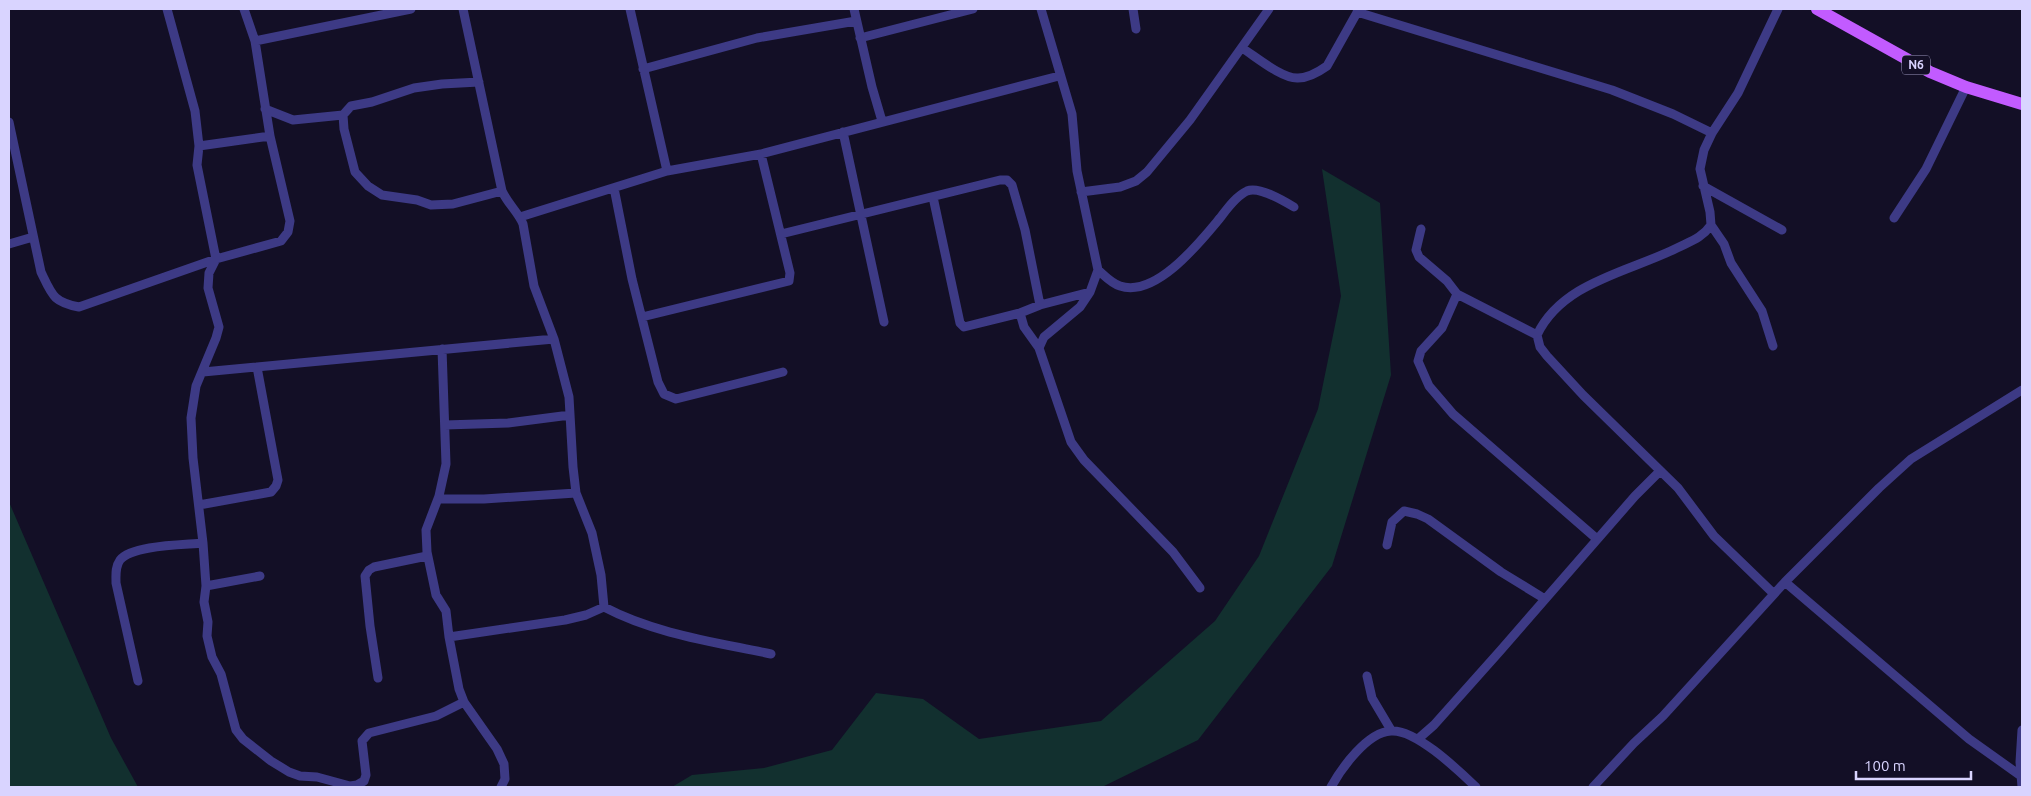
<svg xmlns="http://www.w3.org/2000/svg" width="2031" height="796" viewBox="0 0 2031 796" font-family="Ubuntu,sans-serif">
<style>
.green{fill:#12302f}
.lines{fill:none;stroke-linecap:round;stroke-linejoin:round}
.minor{stroke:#3d3a85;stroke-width:9}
.primary{stroke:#c25bff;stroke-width:12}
.labels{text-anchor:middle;stroke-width:4;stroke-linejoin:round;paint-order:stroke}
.shield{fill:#130f26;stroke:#9e99be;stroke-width:1}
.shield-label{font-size:12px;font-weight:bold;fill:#d9d4ff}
</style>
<rect width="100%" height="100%" fill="#130f26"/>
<path class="green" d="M1322 169 1380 203 1391 375 1332 566 1198 740 1102 787H672L692 775 764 768 832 750 876 693 923 699 979 739 1101 721 1215 621 1259 556 1318 409 1341 296Z
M9 502 111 738 138 787H9Z"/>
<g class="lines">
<path class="minor" d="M167 9 195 111 199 146 197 165 216 259 209 273 208 288 219 327 216 338 196 386 191 418 193 458 203 543 206 586 204 602 208 622 207 636 212 657 221 674 236 730 243 739 271 761 289 772 300 776 317 777 350 786 357 785 364 781 366 775 362 741 369 733 436 716 464 702
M630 9 667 171
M854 9 872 87 882 121
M1133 9 1136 29
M1357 12 1612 90 1673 114 1712 133
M860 38 973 9
M255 41 411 9
M1242 48C1255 56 1282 79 1298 78 1308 78 1320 71 1327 66L1359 9
M643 69 757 38 856 21
M479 82 442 84 414 88 372 102 351 106 343 115 344 129 355 172 368 186 382 195 417 200 431 205 453 204 502 191
M265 109 293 120 343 115
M9 122 41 272C52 295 53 302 79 307L216 259 281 241 288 232 290 221 270 136 255 41 244 9
M843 132 884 322
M199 146 270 136
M1703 186 1782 230
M614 188 632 279 658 382 664 394 676 399 783 372
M1081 192 1120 187 1136 181 1147 172 1190 120 1269 9
M933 197 960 323 964 327 1020 313 1040 305 1090 292
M520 217 667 171 761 154 1059 76
M1894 218 1926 169 1966 87
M1421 229 1416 250 1419 257 1447 281 1457 294 1537 335C1562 282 1629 272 1677 248 1691 241 1702 238 1711 225
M781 234 1000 180H1007L1012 185 1025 230 1040 305
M9 244 33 237
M1098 270C1105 276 1111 283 1120 286 1156 298 1200 242 1220 218 1227 209 1236 196 1247 191 1259 186 1284 201 1294 207
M1457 294 1442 328 1421 351 1418 361 1429 386 1453 414 1597 539
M1020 313 1024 327 1039 348 1071 442 1084 460 1173 552 1200 588
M642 317 789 281 790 273 761 154
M1537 335 1540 347 1547 356 1583 395 1678 488 1714 536 1774 594
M1773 346 1762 311 1731 263 1724 244 1711 225 1710 212 1700 169 1704 150 1712 133 1738 93 1778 9
M1039 348 1044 337 1080 307 1090 292 1098 270 1077 171 1072 114 1041 9
M442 349 446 464 439 496 426 530 427 552 436 595 446 611 449 637 459 689 464 702 497 749 504 764 505 779 501 787
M203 372 554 339
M445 425 508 423 570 415
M438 499H484L576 493
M199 505 271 492 276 486 278 480 257 367
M1387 545 1392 522 1404 511 1417 514 1428 519 1501 572 1545 599
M1785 582 1969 739 2021 776
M206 586 260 576
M604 607C655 634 715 642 771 654
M449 637 565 620 586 615 604 607 601 575 592 533 576 493 573 467 569 397 554 339 534 286 523 224C518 212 508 204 502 191L463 9
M1367 676 1372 698 1391 730
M378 678 370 626 365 576 369 570 374 567 427 556
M138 681 116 583C116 575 115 567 120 560 132 545 183 545 203 543
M1418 739 1434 725 1500 651 1635 496 1660 471
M1331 787C1341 769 1367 732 1391 731 1416 729 1459 771 1476 787
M1593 787 1634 743 1663 716 1785 582 1879 488 1911 459 2022 390
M2022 787 2020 762 2022 730"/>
<path class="primary" d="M1817 9 1930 72 1966 87 2022 104"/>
</g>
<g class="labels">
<rect class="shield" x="1902" y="55.5" width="28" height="19" rx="4"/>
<g class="shield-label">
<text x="1916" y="69">N6</text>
</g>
</g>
<rect width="2031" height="796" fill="none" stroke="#d9d4ff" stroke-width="20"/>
<path d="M1856 771v8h115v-8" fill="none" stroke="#d9d4ff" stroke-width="2.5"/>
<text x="1864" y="771" font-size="15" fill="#d9d4ff" stroke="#130f26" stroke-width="4" paint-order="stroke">100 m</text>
</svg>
